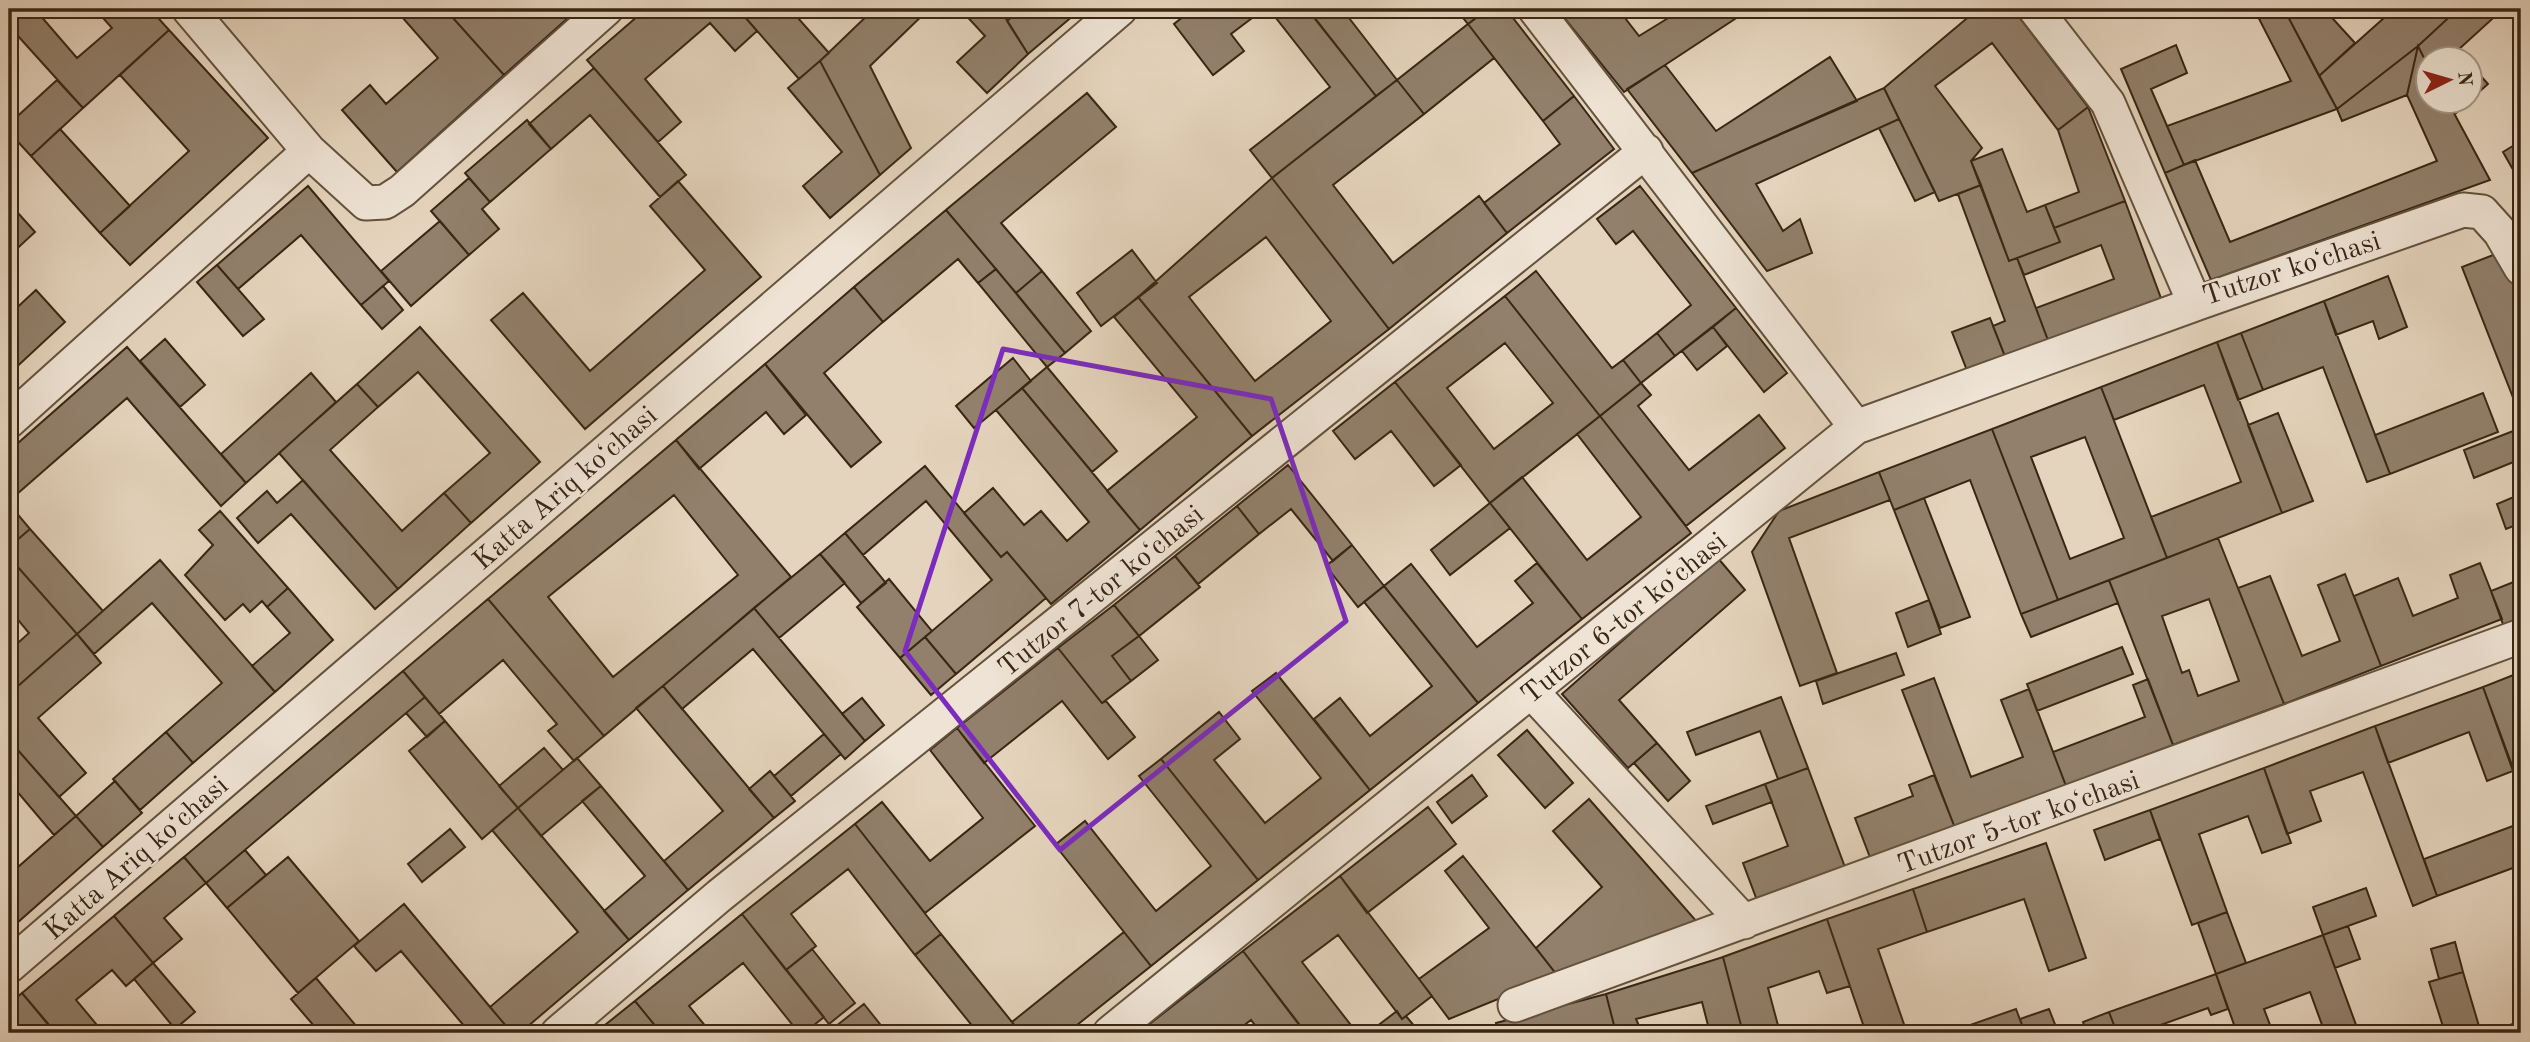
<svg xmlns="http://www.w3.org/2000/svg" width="2530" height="1042" viewBox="0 0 2530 1042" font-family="'Old Standard TT',serif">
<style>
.building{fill:#92806c;stroke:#392614;stroke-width:2;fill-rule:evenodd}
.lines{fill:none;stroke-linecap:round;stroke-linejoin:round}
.minor-casing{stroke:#64523e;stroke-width:37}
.minor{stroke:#eee3d4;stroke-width:33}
.marked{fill:none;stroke:#7b2cbf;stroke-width:5;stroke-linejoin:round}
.labels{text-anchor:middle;stroke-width:5;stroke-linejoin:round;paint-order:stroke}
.street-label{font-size:28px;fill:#392614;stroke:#eee3d4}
</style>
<rect width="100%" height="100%" fill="#e5d4bd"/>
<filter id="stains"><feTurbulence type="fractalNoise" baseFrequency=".00286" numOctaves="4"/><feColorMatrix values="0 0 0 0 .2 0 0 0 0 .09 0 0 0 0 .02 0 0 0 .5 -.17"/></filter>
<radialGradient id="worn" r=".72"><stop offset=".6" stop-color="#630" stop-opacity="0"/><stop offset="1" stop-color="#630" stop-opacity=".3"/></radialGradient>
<path class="building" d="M9 9H44L39 14 77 58 112 28 95 9H150L169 30 83 108 9 26Z
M395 9H445L504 75 397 172 342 110 370 85 386 104 438 58Z
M445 9H500L507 17 516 9H578L504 75Z
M646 9H738L757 31 735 51 710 23 645 79 681 122 658 142 587 60Z
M738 9H790L829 53 799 79Z
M874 9H929L870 66 911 148 880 175 820 61Z
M960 9H1000L1028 54 987 93 957 62 985 36Z
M1022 9H1081L1028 54 1007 21Z
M1193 9H1264L1231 34 1244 51 1213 75 1174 24Z
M1269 9H1307L1376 96 1272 178 1250 150 1330 87Z
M1316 9H1342L1397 80 1376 96 1311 13Z
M1456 9H1488L1468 24Z
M1488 9H1506L1574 96 1543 121 1468 24Z
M1557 9H1618L1639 36 1683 9H1750L1624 92Z
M1978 9H2013L2088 107 2058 130 1992 43 1935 86 1982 148 1971 161 1981 185 1939 201 1884 88Z
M2254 9H2284L2337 109 2184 165 2167 126 2291 81Z
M2284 9H2324L2355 43 2319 76Z
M2394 9H2458L2418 46 2337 109 2319 76Z
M2458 9H2503L2458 50 2466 60H2428V66L2418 46Z
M1468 24 1494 58 1424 114 1397 80Z
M169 30 268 138 130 265 100 233 189 151 120 75Z
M2176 45 2187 73 2151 89 2184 165 2165 173 2121 69Z
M2418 46 2407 95 2342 121 2337 109Z
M2418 46 2428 66V102H2448L2490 180 2211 280 2165 173 2195 160 2230 242 2437 161 2407 95Z
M1830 57 1857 101 1692 173 1627 89 1665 65 1716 131Z
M820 61 880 175 830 218 803 186 842 152 788 88Z
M2470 64 2488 84 2470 100Z
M594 68 686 175 660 197 590 115 551 149 529 124Z
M57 80 83 108 31 156 9 132V124Z
M1397 80 1424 114 1333 185 1393 263 1479 196 1507 233 1389 329 1272 178Z
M1884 88 1899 119 1756 184 1783 231 1800 219 1812 253 1767 271 1692 173Z
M1087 93 1116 127 1001 223 1042 271 1016 293 946 210Z
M1574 96 1614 149 1507 233 1484 203 1560 144 1543 121Z
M2448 102H2469L2455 114Z
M2088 107 2125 201 2054 228 2045 205 2079 192 2058 130Z
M1899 119 1935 192 1915 201 1879 128Z
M527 120 551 149 490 202 465 173Z
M60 129 130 206 100 233 31 156Z
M2521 141V169L2515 173 2503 152Z
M2002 149 2027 212 2045 205 2060 242 2009 261 1971 161Z
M469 178 490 202 482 209 499 229 469 255 431 211Z
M1272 178 1389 329 1252 436 1138 297ZM1266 237 1331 321 1255 381 1189 297Z
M678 181 761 277 585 429 491 320 523 293 590 371 705 270 650 206Z
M1981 185 2009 261 2017 258 2049 343 2006 359 1993 326 2005 321 1958 194Z
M308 186 389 281 361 305 301 235 238 289 217 265Z
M1640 186 1736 308 1675 356 1657 333 1691 305 1633 231 1616 244 1597 219Z
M2125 201 2162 301 2049 343 2036 308 2114 279 2101 245 2024 275 2017 258 2060 242 2054 228Z
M9 203 35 232 9 256Z
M946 210 996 269 978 283 958 259 883 322 854 287Z
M440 221 469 255 411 306 381 271Z
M1132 250 1157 283 1101 326 1077 293Z
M2501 252 2521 304V418L2462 267Z
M217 265 264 319 243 336 197 282Z
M996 269 1065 353 1047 367 978 283Z
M1042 271 1091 331 1065 353 1016 293Z
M1536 271 1612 368 1623 360 1641 383 1600 416 1505 296Z
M2388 276 2407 327 2379 339 2373 321 2336 335 2324 301Z
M383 286 403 310 382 329 361 305Z
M854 287 883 322 824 373 881 442 851 467 765 364Z
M36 290 65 322 9 374V315Z
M1505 296 1600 416 1490 503 1395 382ZM1505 343 1553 403 1494 449 1447 388Z
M1138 297 1252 436 1140 530 1107 491 1197 417 1114 317Z
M2324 301 2390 474 2367 482 2323 367 2263 390 2241 333Z
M1736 308 1787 373 1764 392 1713 327Z
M1990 318 2006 359 1968 373 1952 332Z
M420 327 540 462 471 523 444 493 490 453 418 372 378 407 357 384Z
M1713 327 1727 346 1697 370 1682 351Z
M1657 333 1675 356 1641 383 1623 360Z
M2241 333 2263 390 2238 400 2217 342Z
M165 339 205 385 180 407 140 361Z
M2217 342 2282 513 2167 558 2151 517 2241 482 2204 385 2114 420 2101 387Z
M127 347 246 483 221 506 127 398 9 501V451Z
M1013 358 1031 381 974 428 956 406Z
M765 364 806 415 784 434 766 412 699 469 676 440Z
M1047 367 1117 451 1092 472 1022 388Z
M311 373 336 402 246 483 221 454Z
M1395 382 1461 465 1434 486 1391 431 1355 459 1333 431Z
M1641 383 1651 395 1638 406 1689 470 1759 415 1785 448 1686 526 1600 416Z
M357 384 378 407 330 450 402 531 444 493 471 523 398 589 279 453Z
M2101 387 2167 558 2058 600 1992 429ZM2085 437 2124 538 2070 559 2031 457Z
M1022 388 1140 530 1051 604 1007 552 1001 557 964 513 993 488 1024 525 1041 511 1067 541 1089 522 996 410Z
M2483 393 2498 432 2390 474 2375 435Z
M2278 413 2313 501 2282 513 2248 425Z
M1600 416 1691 533 1582 619 1490 503 1522 477 1587 560 1641 517 1577 434Z
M2521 428V459L2474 478 2464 450Z
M1992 429 2058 600 2021 614 1970 480 1894 510 1879 472Z
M676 440 791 577 604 736 488 599ZM674 495 738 575 613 677 548 597Z
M1288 465 1352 545 1333 561 1291 509 1259 534 1237 506Z
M925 466 1001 557 1007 552 1046 598 956 674 925 637 992 580 926 501 863 555 845 533Z
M1879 472 1890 500 1789 538 1837 673 1800 686 1752 552 1779 511Z
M303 480 398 589 375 609 291 514 258 543 237 518 267 491 277 503Z
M2521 494V523L2506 529 2497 504Z
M1924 498 1970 617 1940 628 1894 510Z
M1490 503 1510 528 1450 575 1431 550Z
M9 504 30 529 9 547Z
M1237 506 1259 534 1198 584 1175 556Z
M220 511 288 588 267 607 262 601 250 612 243 604 225 620 185 575 213 545 199 530Z
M30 529 103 611 77 634 9 557V547Z
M845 533 886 583 861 603 820 554Z
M2218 538 2284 704 2173 745 2109 580ZM2209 599 2239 681 2198 696 2189 670 2182 673 2162 616Z
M1352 545 1384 586 1358 607 1326 566Z
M820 554 845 583 779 638 754 608Z
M1175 556 1200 587 1139 636 1114 605Z
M9 557 77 634 9 694V651L29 633 9 609Z
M1717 557 1745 590 1619 700 1657 743 1628 768 1562 694Z
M160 560 275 692 193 763 166 732 222 683 152 603 94 654 77 634Z
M1537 563 1582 619 1478 703 1384 586 1411 564 1477 647 1533 603 1515 581Z
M2480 563 2502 619 2381 666 2354 596 2398 578 2413 616 2458 598 2450 575Z
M2345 574 2381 666 2284 704 2238 588 2270 576 2302 656 2340 641 2318 585Z
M889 579 932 631 900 658 857 607Z
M2521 579V620L2504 627 2491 591Z
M2109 580 2118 603 2031 637 2021 614Z
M1384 586 1478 703 1370 790 1314 719 1340 698 1370 736 1432 686 1364 602Z
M288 588 333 640 275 692 252 666 290 633 267 607Z
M488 599 604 736 574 761 548 731 557 724 503 660 439 714 403 671Z
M1929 600 1941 634 1908 647 1896 613Z
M1114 605 1139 636 1112 656 1131 681 1102 703 1058 648Z
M754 608 865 741 845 759 753 649 682 709 663 686Z
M77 634 101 663 38 718 86 773 59 797 9 740V694Z
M1139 636 1158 660 1131 681 1112 656Z
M925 637 956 674 931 695 900 658Z
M2122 647 2133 674 2037 711 2027 684Z
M1058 648 1102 703 1106 701 1135 737 1108 759 1062 701 984 763 957 728Z
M1896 653 1904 675 1823 704 1816 681Z
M403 671 425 697 206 883 184 857Z
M2521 672V777L2517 779 2483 687Z
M1276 673 1370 790 1258 880 1161 759 1219 712 1240 739 1214 760 1265 823 1321 778 1252 691Z
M1934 678 1971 777 2023 757 2001 700 2029 689 2066 786 1955 828 1902 690Z
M2148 679 2173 745 2066 786 2053 752 2145 717 2133 685Z
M663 686 774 818 688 890 664 861 723 811 636 708Z
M2483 687 2513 771 2487 781 2469 732 2388 763 2375 726Z
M425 697 445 721 427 737 406 713Z
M1781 697 1808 768 1778 779 1760 731 1696 755 1687 732Z
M862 698 884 725 865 741 842 714Z
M445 721 518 808 482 839 409 751Z
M2375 726 2437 896 2413 906 2363 772 2310 791 2321 821 2287 834 2264 768Z
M957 728 1035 826 925 913 855 824 882 802 930 861 983 818 930 750Z
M1527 730 1573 783 1545 808 1498 755Z
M166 732 193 763 140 810 113 779Z
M824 734 841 754 791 796 774 776Z
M9 740 76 816 54 835 9 782Z
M1657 743 1690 781 1668 801 1634 763Z
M544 748 563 770 518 808 499 786Z
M577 758 601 786 541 836 518 808Z
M1161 759 1258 880 1151 966 1055 845 1085 821 1156 911 1211 866 1139 776Z
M1808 768 1846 870 1758 903 1743 863 1788 846 1765 784Z
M2264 768 2291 843 2262 853 2248 816 2199 834 2227 912 2192 925 2150 810Z
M770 771 795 801 774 818 749 789Z
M1472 775 1487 796 1452 823 1437 802Z
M1934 775 1955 828 1871 860 1855 818 1913 796 1909 785Z
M115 781 142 813 103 847 76 816Z
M1765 784 1772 802 1713 824 1706 806Z
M601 786 688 890 629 940 604 911 645 876 582 801Z
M1589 799 1698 923 1557 975 1536 948 1602 887 1553 831Z
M1428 807 1456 844 1367 913 1340 876Z
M518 808 629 940 520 1033H512L490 1007 578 932 492 830Z
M2150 810 2160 839 2105 860 2094 830Z
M76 816 103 847 17 923 9 914V875Z
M2521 823V865L2437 896 2424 859Z
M855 824 941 934 915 955 848 869 791 914 816 946 786 970 742 914Z
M450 829 465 847 422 882 408 864Z
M2046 843 2086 958 2049 971 2024 899 1927 932 1913 889Z
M245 850 266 875 227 908 206 883Z
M1463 856 1557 975 1449 1019 1419 979 1489 928 1445 871Z
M184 857 206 883 164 918 182 939 153 963 114 916Z
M288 857 359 941 298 993 227 908Z
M1340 876 1432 996 1402 1019 1338 935 1302 962 1357 1033H1306L1243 951Z
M2366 888 2376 916 2323 935 2313 907Z
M1913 889 1927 932 1878 949 1907 1033H1866L1827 919Z
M404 904 490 1007 512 1033H458L465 1027 401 951 376 971 354 946Z
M2227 912 2246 963 2216 974 2198 923Z
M742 914 824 1017 804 1033H799L743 963 689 1006 711 1033H661L635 1001Z
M114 916 153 963 126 986 112 970 76 1000 97 1025 87 1033H56L22 993Z
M1827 919 1850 986 1827 993 1819 971 1768 988 1780 1033H1743L1723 957Z
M2348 926 2360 959 2335 968 2323 935Z
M1124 932 1151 966 1067 1033H1020L1012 1022Z
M941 934 1012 1022 1020 1033H978L915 955Z
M2323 935 2359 1033H2325L2310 992 2264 1009 2273 1033H2237L2216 974Z
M2455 942 2463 972 2439 979 2431 949Z
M812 949 855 1003 829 1024 786 970Z
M1243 951 1300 1026 1291 1033H1261L1251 1020 1234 1033H1138Z
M1723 957 1743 1033H1710L1702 1002 1636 1019 1642 1033H1616L1606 994Z
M153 963 195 1012 175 1029 134 979Z
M2463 972 2481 1033H2445L2429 982Z
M2216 974 2228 1009 2211 1015 2208 1008 2152 1028 2154 1033H2117L2109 1012Z
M316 978 362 1033H320L291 999Z
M22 993 51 1028 45 1033H9V1004Z
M1606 994 1616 1033H1499L1496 1023Z
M635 1001 661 1033H595Z
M864 1004 887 1033H834L831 1030Z
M2016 1009 2025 1033H1973L1970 1025Z
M2049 1009 2056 1027 2040 1033H2025L2020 1019Z
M1397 1011 1402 1019 1406 1016 1420 1033H1368Z
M2109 1012 2117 1033H2087L2083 1022Z
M2521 1021V1033H2488Z"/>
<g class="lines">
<defs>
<path id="minor" d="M189 9 309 151 366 203 385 202 402 191 606 9
M1535 9 1856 427
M2035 9 2108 103 2195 304 2463 210 2482 212 2500 232 2521 268
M9 421 309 151
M1531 691 1744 922
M9 966 1120 9
M1515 1005 2521 636
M558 1033 719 896 1646 151
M1110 1033 1856 427 2195 304"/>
</defs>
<use href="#minor" class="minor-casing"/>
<use href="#minor" class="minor"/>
</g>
<path class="marked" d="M1003 349 1271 399 1346 621 1060 850 905 651Z"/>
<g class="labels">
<g class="street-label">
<text transform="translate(2291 267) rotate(-18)" y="10">Tutzor koʻchasi</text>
<text transform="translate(564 487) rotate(-41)" y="10">Katta Ariq koʻchasi</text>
<text transform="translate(1100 590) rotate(-39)" y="10">Tutzor 7-tor koʻchasi</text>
<text transform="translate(1623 617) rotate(-39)" y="10">Tutzor 6-tor koʻchasi</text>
<text transform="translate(2018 821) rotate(-20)" y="10">Tutzor 5-tor koʻchasi</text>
<text transform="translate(135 857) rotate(-41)" y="10">Katta Ariq koʻchasi</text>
</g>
</g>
<rect width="2530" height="1042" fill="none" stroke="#e5d4bd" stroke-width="35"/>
<rect x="10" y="10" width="2509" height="1021" fill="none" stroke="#392614" stroke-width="3.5"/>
<rect x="18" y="18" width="2495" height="1007" fill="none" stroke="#392614" stroke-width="2"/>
<g transform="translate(2449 80) rotate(85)"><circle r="33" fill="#eee3d4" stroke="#a69787" stroke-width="2"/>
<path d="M0-5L12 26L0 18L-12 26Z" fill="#8f2418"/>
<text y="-10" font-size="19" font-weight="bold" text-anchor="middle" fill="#392614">N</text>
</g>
<rect width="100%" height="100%" filter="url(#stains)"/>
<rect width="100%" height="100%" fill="url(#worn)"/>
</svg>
